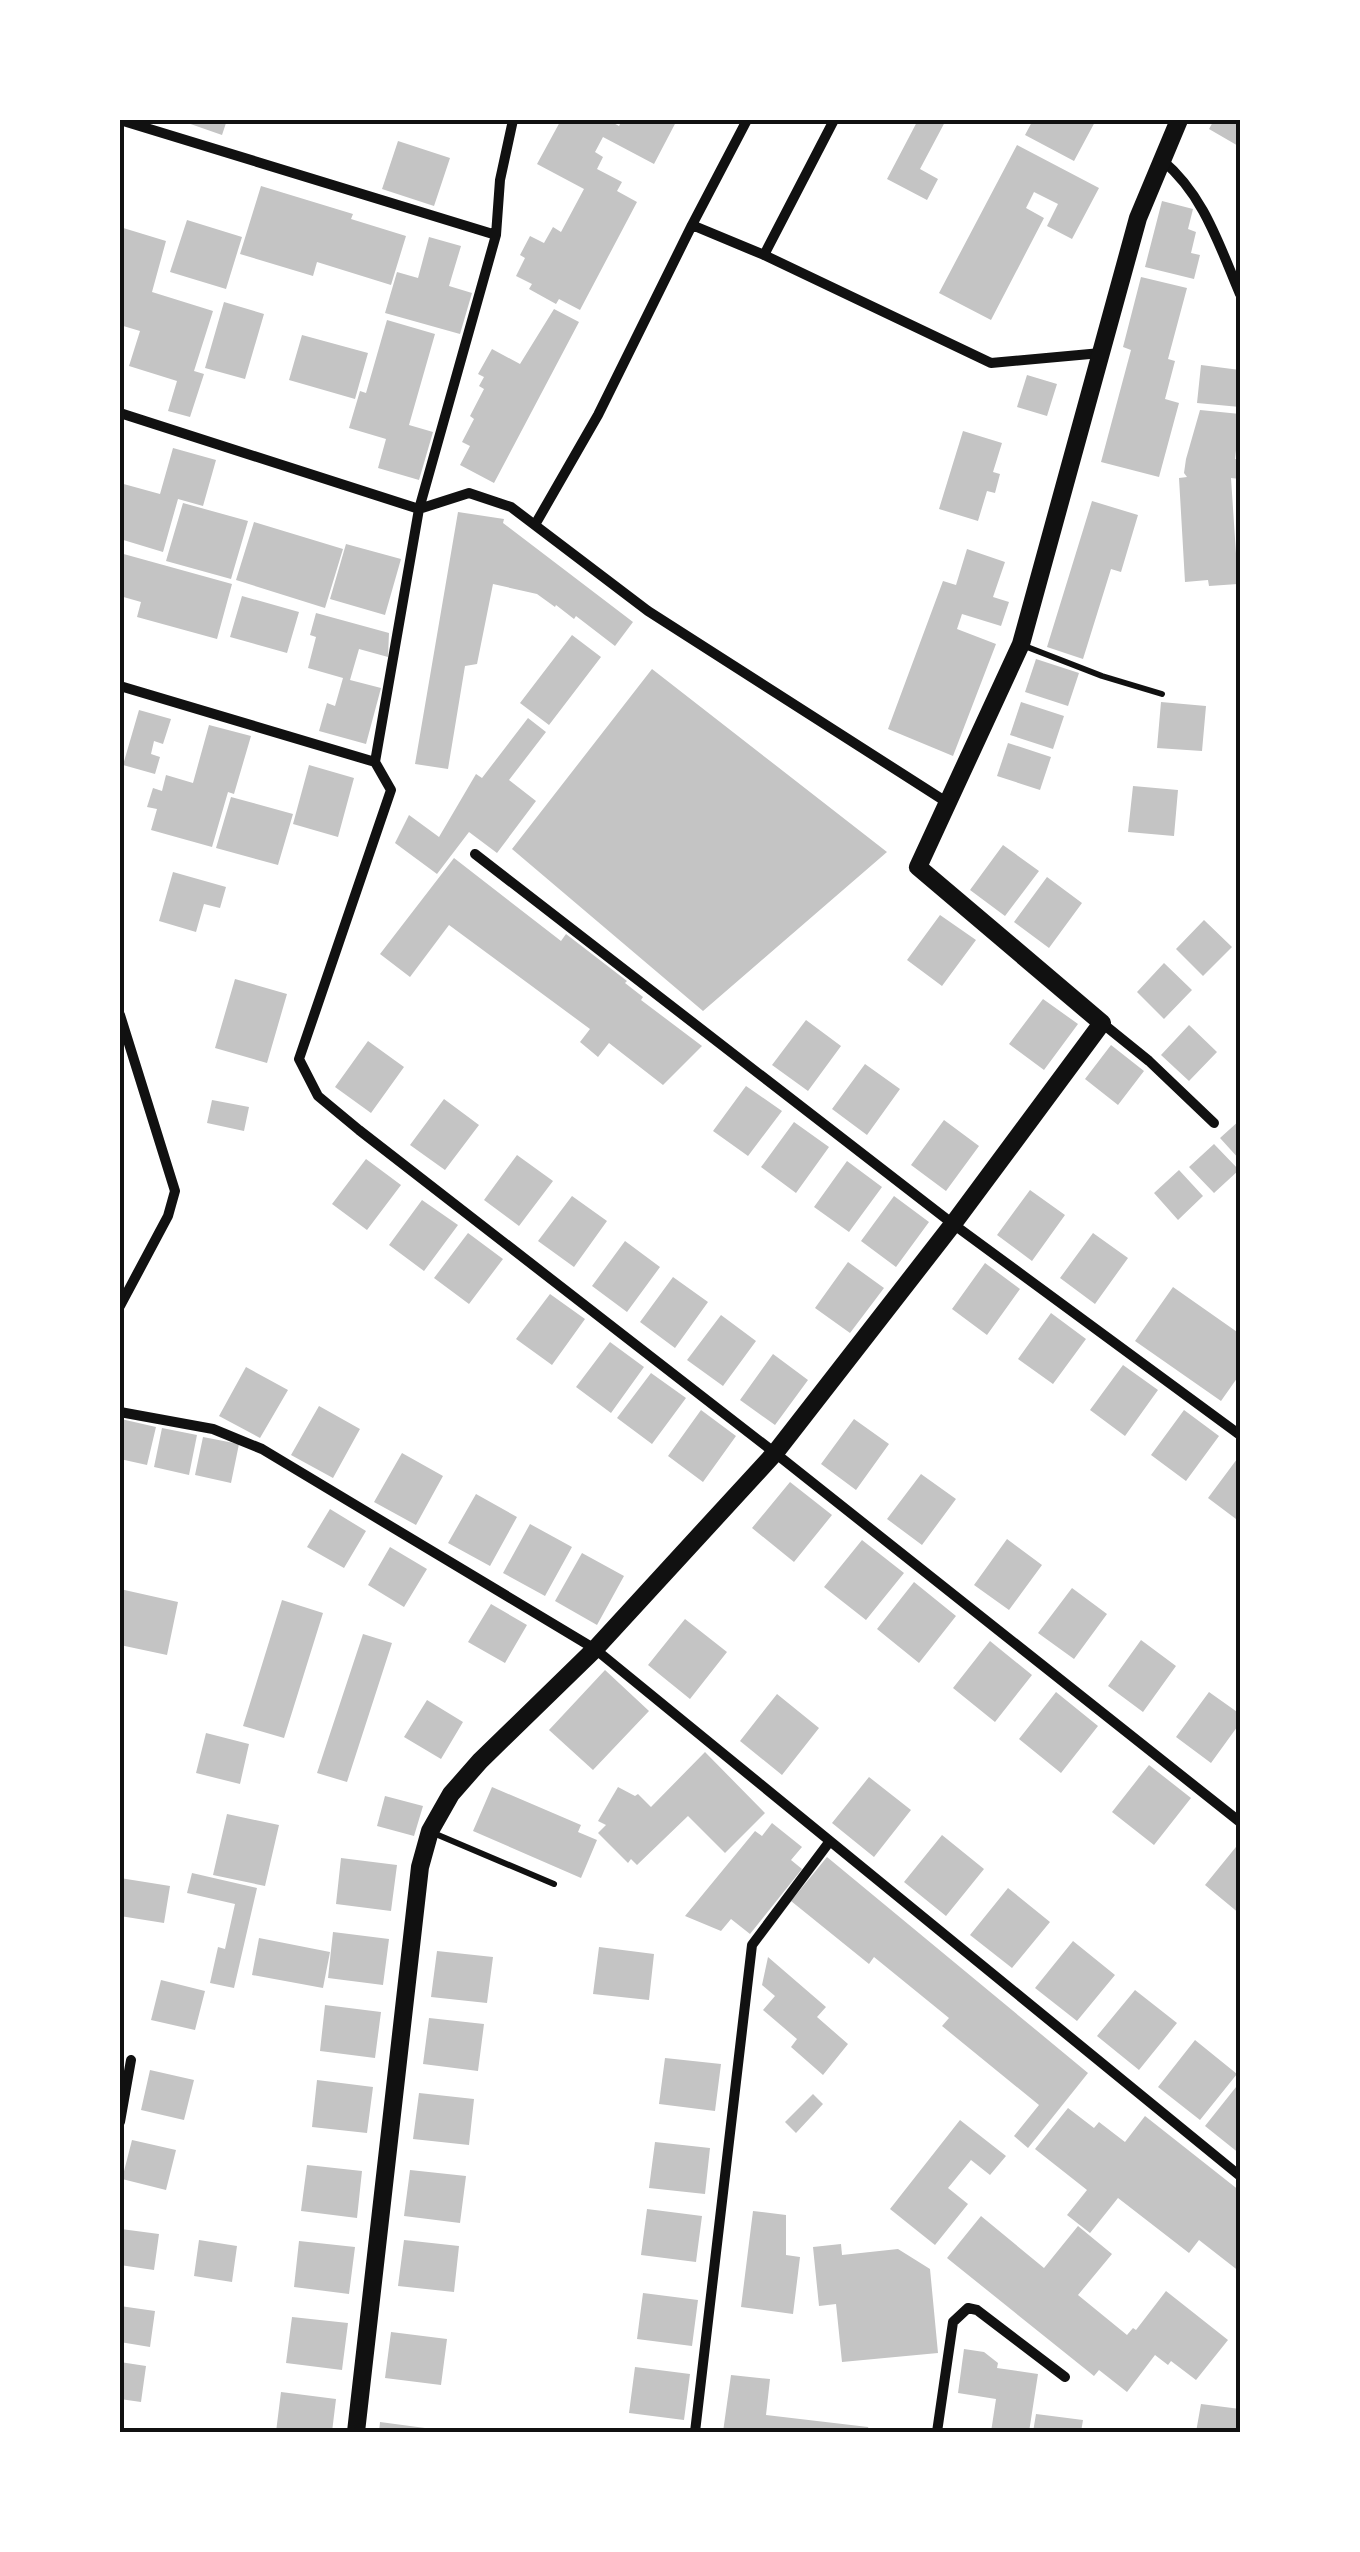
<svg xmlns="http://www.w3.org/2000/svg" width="1360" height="2552" viewBox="0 0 1360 2552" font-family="Merriweather,serif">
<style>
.building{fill:#c4c4c4}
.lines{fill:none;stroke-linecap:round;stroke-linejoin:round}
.service{stroke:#111;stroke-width:6}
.minor{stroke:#111;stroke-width:10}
.tertiary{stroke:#111;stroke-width:18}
.neatline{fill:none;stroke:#111;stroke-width:4}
</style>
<rect width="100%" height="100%" fill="#fff"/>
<path class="building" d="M179 120H227L222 135Z
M561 120H608L619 126 622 120H677L654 164 603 137 595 152 603 157 597 169 622 182 617 191 637 202 580 310 559 299 556 304 529 289 532 284 516 276 525 258 520 255 530 236 544 243 553 227 561 232 584 189 537 164Z
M918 120H946L920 169 938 179 927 200 887 179Z
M1033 120H1096L1074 161 1025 135Z
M1214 120H1240V147L1209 129Z
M398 141 450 158 434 206 382 189Z
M1017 145 1099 188 1072 239 1047 226 1058 204 1034 192 1026 208 1044 218 991 320 939 293Z
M261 186 353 214 351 219 406 236 391 285 317 262 313 276 240 254Z
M1162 201 1193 209 1188 229 1196 232 1191 253 1200 255 1194 279 1145 267Z
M187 220 242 237 226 289 170 272Z
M120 227 166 241 152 292 213 311 194 371 204 374 190 417 168 411 177 381 129 366 140 331 120 325Z
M429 237 461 246 449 286 472 293 460 334 385 313 397 272 418 278Z
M1141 277 1187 288 1168 359 1175 361 1165 399 1179 403 1159 477 1101 462 1131 350 1123 347Z
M224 302 264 314 245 379 205 368Z
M554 309 579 322 494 483 460 465 470 446 462 442 474 419 470 416 484 389 479 386 484 377 478 374 492 349 520 364Z
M387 320 435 334 409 425 433 432 419 480 378 468 386 439 349 428 360 391 366 393Z
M302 335 368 353 355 399 289 380Z
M1201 365 1240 370V407L1197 403Z
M1027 375 1057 384 1047 416 1017 407Z
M1200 410 1240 414 1235 459 1240 460V479L1231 478 1238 584 1209 586 1208 580 1185 582 1179 478 1187 477 1184 473 1186 459Z
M963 431 1002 443 993 472 1000 474 995 493 987 491 978 521 939 509Z
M173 448 216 460 203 506 178 499 163 552 120 539V483L160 494Z
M1092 501 1138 515 1121 572 1111 569 1083 659 1047 647Z
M183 503 248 521 231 579 166 561Z
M458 512 504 519 503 523 633 622 615 646 576 616 574 619 556 605 555 607 537 594 493 584 477 664 465 666 448 769 415 764Z
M254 522 343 549 325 608 236 580Z
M346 544 401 559 385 615 330 599Z
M967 549 1005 562 993 597 1009 602 1001 626 962 614 957 629 996 644 953 756 888 729 943 581 956 585Z
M120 553 232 584 217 639 137 617 141 602 120 596Z
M242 596 299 612 287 653 230 637Z
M316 613 389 633 388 657 359 649 350 680 381 688 366 744 319 731 327 703 335 706 343 678 308 668 316 637 310 635Z
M572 635 601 657 549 725 520 703Z
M1036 659 1079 673 1068 706 1025 692Z
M652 669 887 852 703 1011 512 849Z
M1021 702 1064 716 1053 749 1010 735Z
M1161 702 1206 706 1202 751 1157 748Z
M139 710 171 719 163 744 154 741 151 754 160 757 155 774 123 765Z
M528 718 546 732 509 780 536 801 497 853 469 832 437 874 395 843 409 815 439 837 476 774 482 778Z
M209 725 251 736 234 794 228 792 212 847 151 830 157 809 147 807 153 788 162 791 166 775 193 783Z
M1008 743 1051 757 1040 790 997 776Z
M309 765 354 778 338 837 293 824Z
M1133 786 1178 790 1174 836 1128 832Z
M231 797 293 814 278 865 216 848Z
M1003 845 1039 871 1005 916 970 890Z
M454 858 561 941 566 934 627 981 625 983 643 997 641 1000 702 1046 663 1085 609 1043 598 1057 580 1042 590 1029 449 925 410 977 380 954Z
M173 872 226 887 220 908 204 904 196 932 159 921Z
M1047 877 1082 903 1049 948 1014 922Z
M940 915 976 940 942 986 907 960Z
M1204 920 1232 947 1203 976 1176 949Z
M1164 963 1192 990 1164 1019 1137 992Z
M235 979 287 994 267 1063 215 1048Z
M1043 999 1078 1024 1044 1070 1009 1044Z
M806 1020 841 1046 808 1091 772 1065Z
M1189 1025 1217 1052 1189 1081 1161 1055Z
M368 1041 404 1067 371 1113 335 1087Z
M1111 1045 1144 1071 1118 1105 1085 1079Z
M865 1064 900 1089 867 1135 832 1109Z
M746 1086 782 1111 748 1156 713 1131Z
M444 1099 479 1125 445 1170 410 1145Z
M212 1100 249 1107 244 1131 207 1123Z
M944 1120 979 1146 946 1191 911 1165Z
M1240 1120V1160L1220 1138Z
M794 1122 829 1147 796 1193 761 1167Z
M1214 1144 1239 1170 1214 1193 1189 1167Z
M517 1155 553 1181 519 1226 484 1200Z
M366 1159 401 1185 367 1230 332 1204Z
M847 1161 882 1187 849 1232 814 1207Z
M1179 1170 1203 1196 1178 1220 1154 1193Z
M1030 1190 1065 1215 1032 1261 997 1235Z
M572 1196 607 1221 574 1267 538 1241Z
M894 1196 929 1222 896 1267 861 1241Z
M422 1200 458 1225 424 1271 389 1245Z
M468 1233 503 1259 469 1304 434 1278Z
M1093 1233 1128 1258 1095 1304 1060 1278Z
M625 1241 660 1267 627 1312 592 1286Z
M848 1262 884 1288 850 1333 815 1308Z
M985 1263 1020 1289 987 1335 952 1309Z
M673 1277 708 1302 675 1348 640 1322Z
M1173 1287 1240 1334V1374L1221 1401 1135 1341Z
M550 1294 585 1319 552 1365 516 1339Z
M1051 1313 1086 1339 1053 1384 1018 1359Z
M721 1315 756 1341 723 1386 687 1360Z
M610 1342 644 1367 611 1413 576 1387Z
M773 1354 808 1380 775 1425 740 1400Z
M1123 1365 1158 1390 1125 1436 1090 1410Z
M246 1367 288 1390 260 1438 219 1416Z
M651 1373 686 1398 652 1444 617 1418Z
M319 1406 360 1429 333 1478 291 1455Z
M701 1410 736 1436 703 1482 668 1456Z
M1184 1410 1219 1436 1186 1481 1151 1455Z
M121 1419 156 1427 147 1465 120 1459Z
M854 1419 889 1444 856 1490 821 1464Z
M162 1428 197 1435 189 1475 154 1467Z
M203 1437 239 1444 231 1483 195 1475Z
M402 1453 443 1476 416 1525 374 1502Z
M1240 1455V1522L1208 1498Z
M921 1474 956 1499 922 1545 887 1519Z
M790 1482 832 1515 794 1562 752 1528Z
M476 1494 517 1517 490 1566 448 1543Z
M330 1509 366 1531 344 1568 307 1547Z
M530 1524 572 1547 545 1596 503 1573Z
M1007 1539 1042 1565 1009 1610 974 1585Z
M862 1540 904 1573 866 1620 824 1587Z
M390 1547 427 1569 404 1607 368 1585Z
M582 1553 624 1576 597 1625 555 1601Z
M914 1582 956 1616 919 1663 877 1629Z
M1072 1588 1107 1614 1074 1659 1038 1633Z
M120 1589 178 1602 167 1655 120 1645Z
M282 1600 323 1613 284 1738 243 1726Z
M491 1604 527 1625 505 1663 468 1642Z
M685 1619 727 1652 690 1699 648 1665Z
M363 1634 392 1643 347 1782 317 1773Z
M1141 1640 1176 1666 1143 1712 1108 1686Z
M990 1641 1032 1675 995 1722 953 1688Z
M605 1670 649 1711 593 1770 549 1730Z
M1056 1692 1098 1726 1061 1773 1019 1739Z
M1209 1692 1240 1714V1723L1211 1763 1176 1737Z
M777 1694 819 1728 782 1775 740 1741Z
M427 1700 463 1722 441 1759 404 1737Z
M206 1733 249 1744 240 1784 196 1773Z
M705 1752 765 1813 725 1853 688 1816 637 1865 631 1859 628 1863 598 1833 606 1825 598 1821 618 1787 635 1796 638 1794 651 1807Z
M1149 1765 1191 1798 1154 1845 1112 1812Z
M869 1777 911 1810 874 1857 832 1823Z
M492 1787 581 1825 578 1832 597 1840 581 1878 473 1831Z
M385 1796 423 1806 414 1836 377 1826Z
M227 1814 279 1825 265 1886 213 1875Z
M772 1823 802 1847 791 1860 802 1869 750 1934 731 1919 721 1931 685 1916 755 1831 762 1836Z
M942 1835 984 1869 946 1916 904 1882Z
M1240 1842V1914L1205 1885Z
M827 1857 1088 2073 1028 2148 1014 2136 1039 2105 942 2026 949 2018 874 1957 869 1964 791 1901Z
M341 1858 397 1865 391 1911 336 1904Z
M192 1873 257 1888 234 1988 210 1983 218 1947 225 1949 235 1904 187 1893Z
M120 1878 170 1886 164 1923 120 1916Z
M1008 1888 1050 1922 1012 1968 970 1935Z
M333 1932 389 1939 383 1985 328 1978Z
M259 1938 330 1952 323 1988 252 1975Z
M1073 1941 1115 1975 1077 2021 1035 1988Z
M599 1947 654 1954 649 2000 593 1994Z
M437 1951 493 1957 487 2003 431 1997Z
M768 1957 826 2007 817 2017 848 2044 823 2075 791 2047 797 2039 763 2010 775 1996 762 1985Z
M161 1980 205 1991 195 2030 151 2020Z
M1135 1990 1177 2023 1139 2070 1097 2036Z
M325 2005 381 2012 375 2058 320 2051Z
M429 2018 484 2024 478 2071 423 2064Z
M1195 2040 1237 2074 1200 2120 1158 2087Z
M665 2058 721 2064 715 2111 659 2104Z
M150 2070 194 2080 184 2120 141 2110Z
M317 2080 373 2087 367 2133 312 2127Z
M1240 2082V2154L1205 2126Z
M419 2093 474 2099 469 2145 413 2139Z
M813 2094 823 2104 796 2133 785 2122Z
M1068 2108 1094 2128 1099 2122 1125 2142 1145 2116 1240 2191V2272L1199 2240 1189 2253 1118 2198 1090 2233 1067 2215 1087 2190 1035 2149Z
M960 2120 1006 2156 990 2175 971 2160 948 2188 968 2204 935 2245 890 2209Z
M132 2140 176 2150 166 2190 122 2179Z
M655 2142 710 2148 705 2194 649 2188Z
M307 2165 362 2171 357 2218 301 2211Z
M410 2170 466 2176 460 2223 404 2216Z
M647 2209 702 2216 696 2262 641 2255Z
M753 2211 786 2215V2255L800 2257 793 2314 741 2307Z
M981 2216 1044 2268 1078 2226 1112 2254 1078 2295 1127 2335 1133 2328 1136 2330 1166 2291 1228 2340 1196 2380 1171 2361 1168 2365 1155 2355 1127 2392 1099 2370 1094 2376 947 2258Z
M121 2229 159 2234 154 2270 120 2265Z
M199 2240 237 2246 232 2282 194 2276Z
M404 2240 459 2246 454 2292 398 2286Z
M299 2241 355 2247 349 2294 294 2287Z
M841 2244 842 2255 898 2249 930 2269 938 2353 842 2362 836 2304 819 2306 813 2247Z
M643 2293 698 2300 692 2346 637 2339Z
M120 2306 155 2311 150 2347 120 2342Z
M292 2317 348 2323 342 2370 286 2363Z
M391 2332 447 2339 441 2385 385 2378Z
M964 2349 984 2352 998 2363 997 2368 1038 2374 1029 2432H991L996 2399 958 2393Z
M120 2362 146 2366 141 2402 120 2399Z
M635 2367 690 2374 684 2420 629 2413Z
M731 2375 770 2379 766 2415 868 2427 870 2432H723Z
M281 2392 336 2399 332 2432H276Z
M1201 2404 1240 2409 1237 2432H1196Z
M1036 2414 1083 2420 1081 2432H1033Z
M380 2422 440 2430V2432H379Z"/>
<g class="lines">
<path class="service" d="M1022 645 1102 676 1162 694
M431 1832 554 1884"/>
<path class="minor" d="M120 120 496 235
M513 120 500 180 496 235 419 509 375 762 391 790 299 1059 318 1096 359 1130 775 1453 1240 1822
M1162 160C1204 195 1219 245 1240 294
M692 225 747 120
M764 255 834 120
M120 413 419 509 469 493 511 507 648 611 948 803
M536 523 598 415 692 225 764 255 991 363 1101 353
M120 686 375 762
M475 854 953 1224 1240 1435
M120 1015 175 1191 168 1216 120 1306
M1102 1023 1149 1061 1214 1123
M120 1412 213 1429 262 1449 595 1649 1240 2176
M120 2122 131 2060
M695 2432 752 1945 830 1841
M937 2432 953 2322 968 2308 977 2310 1065 2377"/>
<path class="tertiary" d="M356 2432 420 1867 430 1831 451 1794 480 1761 595 1649 775 1453 953 1224 1102 1023 918 867 1021 644 1138 218 1179 120"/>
</g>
<rect width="1360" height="2552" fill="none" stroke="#ffffff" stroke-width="245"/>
<rect x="122" y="122" width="1116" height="2308" class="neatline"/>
</svg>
